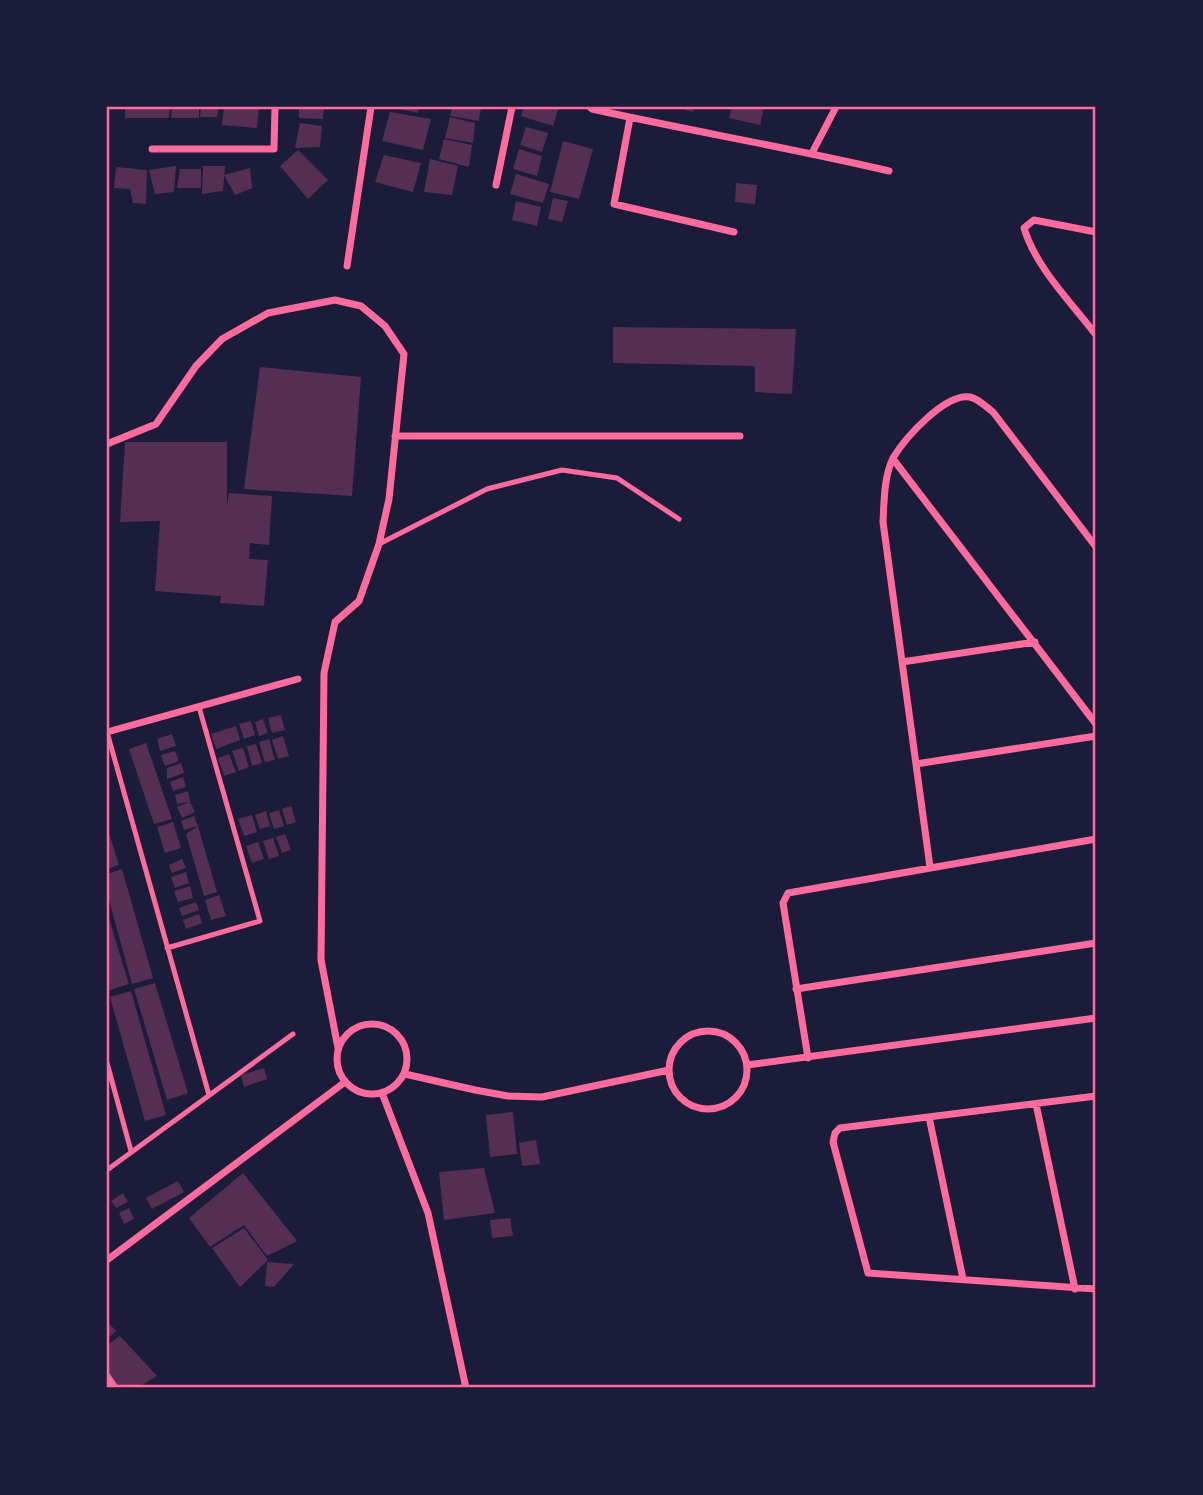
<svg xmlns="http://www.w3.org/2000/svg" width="1203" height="1495" viewBox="0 0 1203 1495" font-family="Commissioner,sans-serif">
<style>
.building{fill:#542f53}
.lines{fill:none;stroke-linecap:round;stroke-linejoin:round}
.service{stroke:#ff6b9d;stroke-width:5}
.minor{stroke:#ff6b9d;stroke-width:7}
.neatline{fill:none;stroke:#ff6b9d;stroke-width:2.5}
</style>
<rect width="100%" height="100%" fill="#1b1b3a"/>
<path class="building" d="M125 107H170L169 118H125Z
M172 107H199V118H171Z
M201 107H219L217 117H200Z
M224 107H259L257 128 222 125Z
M299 107H324L323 119 299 118Z
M389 107H419L418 113Z
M452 107H481L479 121 450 116Z
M524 107H559L553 126 521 116Z
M677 107H694L693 112Z
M732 107H764L760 125 729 118Z
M390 112 431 119 423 150 382 141Z
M450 117 475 123 473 143 445 138Z
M300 123 322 126 320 147 295 148Z
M526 127 548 133 542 152 520 145Z
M444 139 472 145 469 167 439 159Z
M563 141 593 149 579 199 550 192Z
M519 149 542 156 537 176 513 169Z
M298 150 328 180 308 199 280 166Z
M384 155 421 163 413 192 375 182Z
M430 159 458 166 452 195 424 192Z
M176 166 174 192 155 194 149 170Z
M203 166H225L223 191 202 194Z
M116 167 147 170 146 204 133 203 130 189 114 188Z
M250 168 252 188 235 195 224 175Z
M180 169H201V188H177Z
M516 174 549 184 543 203 510 194Z
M736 183 757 185 755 204 735 202Z
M553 198 568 201 562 222 548 219Z
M516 201 541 207 537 226 512 220Z
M613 327 796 329 792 394 755 392V366L613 363Z
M260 367 361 377 352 496 244 489Z
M125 442H227V505L229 493 272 496 269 545 250 543 249 559 268 560 264 606 220 603 221 596 155 591 160 521 120 522Z
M281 715 285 730 272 733 268 718Z
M263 719 268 733 259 736 255 722Z
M251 721 255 735 244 739 239 724Z
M236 726 240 740 216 749 211 734Z
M172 734 176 746 160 751 157 739Z
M283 736 289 756 278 759 272 740Z
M269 739 275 760 265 762 259 742Z
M146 743 172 819 154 824 129 749Z
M256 744 262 763 252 766 247 746Z
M243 748 249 767 239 771 232 751Z
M175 751 179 761 165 766 161 755Z
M229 754 236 772 224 776 218 758Z
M181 763 184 773 167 779V768Z
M183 777 186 787 173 791 170 782Z
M188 791 190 802 177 804 175 795Z
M190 802 195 812 182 818 177 807Z
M291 806 296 822 287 825 282 809Z
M279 810 284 826 274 829 269 813Z
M266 811 270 826 260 829 255 815Z
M252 815 257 832 244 836 238 819Z
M194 816 198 826 184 830 181 821Z
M173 822 181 848 165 853 157 827Z
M198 826 217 892 204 896 186 834Z
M107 827 119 865 107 869Z
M285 834 291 850 282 853 276 837Z
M273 838 279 856 269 859 263 841Z
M258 842 264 859 252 863 246 846Z
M182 859 186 868 172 873 169 865Z
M122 869 153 978 132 984 107 893V874Z
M186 872 189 883 175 888 171 877Z
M190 886 193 898 178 902 174 891Z
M219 895 226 916 211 920 205 900Z
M196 902 199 910 182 916 179 908Z
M107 912 129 984 107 991Z
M199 914 202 923 186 929 183 920Z
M155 983 188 1093 167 1100 134 989Z
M131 991 166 1115 145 1121 110 997Z
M264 1068 267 1079 244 1087 241 1075Z
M513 1112 517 1154 490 1157 486 1115Z
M536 1140 540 1164 522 1166 519 1143Z
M484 1168 495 1213 444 1220 439 1172Z
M243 1173 297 1241 267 1256 244 1225 210 1247 189 1218Z
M178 1181 184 1192 152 1209 146 1198Z
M123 1193 128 1202 116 1208 111 1201Z
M129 1208 134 1219 124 1224 119 1213Z
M510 1218 513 1236 492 1238 490 1220Z
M244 1228 268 1260 240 1287 212 1248Z
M267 1262 294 1264 274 1287 265 1286Z
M107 1321 116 1331 107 1339Z
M120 1336 157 1376 137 1388H119L107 1371V1345Z"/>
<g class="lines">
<path class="service" d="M379 544 487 489 562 470 617 478 679 519
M107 732 209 1095
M167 948 260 921 199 707
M107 1063 131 1151
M107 1170 293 1034"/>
<path class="minor" d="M590 107 592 109C691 131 791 148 889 171
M630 118 614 204 734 232
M152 149H274L275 107
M812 153 836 107
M496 185 512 107
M1096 232 1034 220 1024 228C1036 268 1071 302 1096 335
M347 266 371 107
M395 436H740
M107 444 156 424 196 366 222 339 268 313 335 300 361 306 385 326 404 354 389 499 379 544 359 601 335 622 324 673 321 960 338 1048
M893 459 1096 724
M902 662 1035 642
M107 732 298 679
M916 764 1096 736
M930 867 883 522C884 502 884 476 893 458 905 438 945 393 970 397 979 399 986 407 993 412L1096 547
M796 989 1096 943
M337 1059a35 35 0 1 1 70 0a35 35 0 1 1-70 0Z
M669 1070a39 39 0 1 1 78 0a39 39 0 1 1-78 0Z
M808 1058 783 903 788 893 1096 839
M747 1065 1096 1018
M405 1074 475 1090 508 1096 542 1097 669 1070
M382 1093 428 1213 466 1388
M1096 1096 840 1128 835 1133 833 1142 868 1273 1096 1289
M1036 1104 1075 1289
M929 1117 963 1279
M107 1260 345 1082
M107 1376 115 1388"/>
</g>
<rect width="1203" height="1495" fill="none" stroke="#1b1b3a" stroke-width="217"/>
<rect x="108" y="108" width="986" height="1278" class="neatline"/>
</svg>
